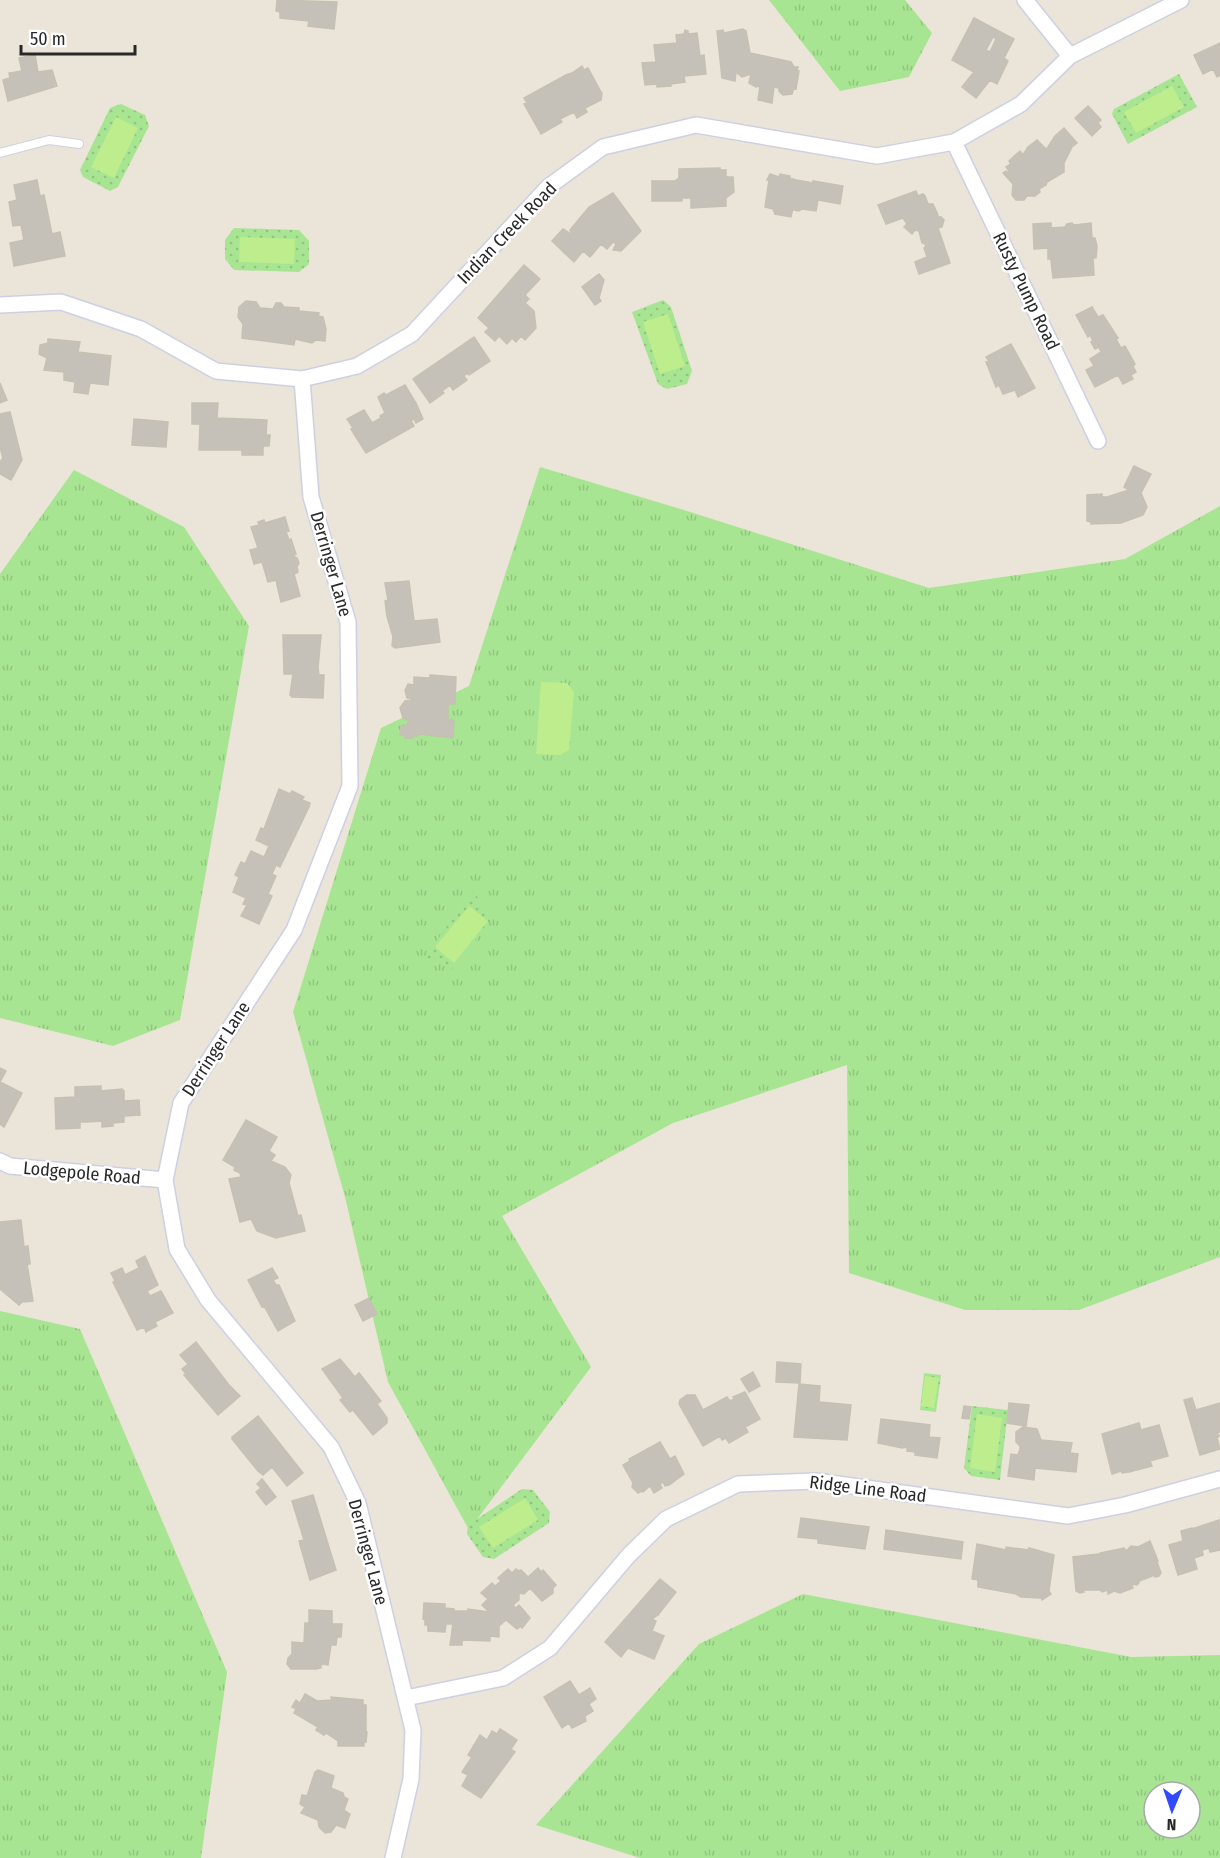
<svg xmlns="http://www.w3.org/2000/svg" width="1220" height="1858" viewBox="0 0 1220 1858" font-family="'Fira Sans Condensed',sans-serif">
<style>
.grass{fill:url(#grass-tufts);fill-rule:evenodd}
.park{fill:url(#park-dots)}
.pitch{fill:#beed8d}
.building{fill:#c6c1b8;stroke:#c6c0b2;stroke-width:1.5;fill-rule:evenodd}
.lines{fill:none;stroke-linecap:round;stroke-linejoin:round}
.service-casing{stroke:#cdd0e2;stroke-width:10}
.minor-casing{stroke:#cdd0e2;stroke-width:18}
.service{stroke:#fff;stroke-width:8}
.minor{stroke:#fff;stroke-width:15}
.labels{text-anchor:middle;stroke-width:5;stroke-linejoin:round;paint-order:stroke}
.street-label{font-size:18px;fill:#282828;stroke:#fff}
</style>
<defs>
<pattern id="grass-tufts" width="24" height="20" patternUnits="userSpaceOnUse" patternTransform="scale(1.5)"><rect width="24" height="20" fill="#a8e592"/><path d="M3 7l-1-3M5 7V3M7 7l1-3M15 17l-1-3M17 17v-4M19 17l1-3" fill="none" stroke="#91c47e"/></pattern>
<pattern id="park-dots" width="8" height="8" patternUnits="userSpaceOnUse" patternTransform="scale(1.5)"><rect width="8" height="8" fill="#a8e592"/><path d="M2 2h.1M6 6h.1" fill="none" stroke="#91c47e" stroke-width="1.8" stroke-linecap="round"/></pattern>
</defs>
<rect width="100%" height="100%" fill="#ebe4d8"/>
<path class="grass" d="M769 0H905L932 33 909 77 840 91Z
M540 467 684 510 929 588 1125 559 1220 506V1257L1079 1310H965L849 1273 847 1065 673 1123 502 1216 591 1367 469 1530 388 1382 345 1197 293 1012 381 728 469 686Z
M74 470 184 527 249 626 180 1020 113 1046 0 1018V574Z
M0 1311 80 1329 227 1672 201 1858H0Z
M803 1594 1131 1657 1220 1655V1858H640L536 1825 699 1644ZM1154 1792H1190V1828H1154Z"/>
<path class="park" d="M1179 74 1197 107 1128 144 1112 114 1114 109Z
M121 104 145 115 149 126 118 187 110 191 83 177 80 170 110 108Z
M234 228 299 230 309 241V264L299 272 234 270 225 259V240Z
M663 300 671 307 692 371 687 384 667 389 658 384 632 312Z
M473 890 491 920 452 969 425 957Z
M924 1373 941 1375 936 1412 920 1410Z
M972 1406 1008 1410 1000 1480 971 1476 964 1468Z
M522 1489 533 1490 550 1512 549 1523 494 1559 483 1557 467 1534 468 1525Z"/>
<path class="pitch" d="M1172 86 1184 107 1136 133 1124 112Z
M116 117 138 128 114 178 91 167Z
M240 237 295 239 294 264 239 262Z
M668 314 685 366 660 374 643 322Z
M541 682 567 683 574 692 569 750 560 755 536 754Z
M469 906 488 921 454 963 435 947Z
M925 1376 939 1378 934 1408 921 1406Z
M977 1414 1002 1418 995 1472 970 1468Z
M525 1498 538 1520 493 1548 479 1527Z"/>
<path class="building" d="M277 0 337 2 334 29 308 26 309 21 280 18V12L276 11Z
M974 18 1014 39 1004 58 1008 61 997 84 990 80 976 98 962 87 974 72 952 60ZM993 37 996 39 990 52 986 50Z
M743 29 746 31 750 53 791 62 794 67H798L797 70 799 71 796 89 794 88 792 94 783 95 779 91V88L774 87 772 103 758 100 760 86 756 87 749 83 751 74 742 77 736 72 735 81 722 78 717 31 723 30 724 33Z
M685 30 688 31V34L697 33 700 56 704 55 706 74 684 76 685 82 671 84V86L657 87V84L645 85 642 63 656 62 654 45 677 43 676 35 684 34Z
M1220 43V75L1217 77 1213 69 1203 74 1194 55Z
M35 55 38 72 52 70 57 86 8 101 3 80 10 78 9 73 22 71 19 58Z
M582 66 584 70 588 68 602 94 601 100 585 108 587 112 577 118 574 112 560 119 562 122 541 134 524 104 527 103 524 98 566 75 572 73Z
M1088 106 1101 120 1098 123 1101 127 1092 136 1075 118Z
M1064 128 1077 143 1072 147 1064 163V172L1047 182 1046 185 1039 189 1040 192 1035 196H1027L1024 200H1016L1012 195 1013 184 1003 173 1006 171 1007 173 1009 171 1006 167 1011 164 1009 161 1020 151 1023 155 1028 147 1037 140 1046 149 1048 147 1055 136Z
M720 168V170H726V177H733L734 192 726 198V206L691 208V198H682V201H652V181H675L679 178V169Z
M770 174 779 177 780 174 790 176 789 178 796 180 813 183V181L843 186 840 204 818 200 816 211 802 209 799 211 794 210 795 207H793L791 217 775 214 773 209 765 207 769 180H767Z
M37 180 40 196 44 195 52 234 60 232 65 256 14 266 10 243 24 240 21 225 13 226 9 202 17 200 14 185Z
M916 191 918 196 923 194 925 196 928 204H933L938 215 937 217H941L944 220 942 227 938 228 950 263 919 274 915 262 927 257 924 248 926 247 924 243H922L919 231 915 230 912 234 904 227 907 224 903 218 886 224 878 205Z
M613 193 641 231 621 251 613 250 616 244 613 242 607 249 601 244 590 257 583 251 574 262 552 241 563 229 571 234 572 233 570 230 589 207Z
M1051 223V228L1065 227 1067 224 1072 223 1074 225 1091 223 1092 238H1095L1097 246 1096 258H1093L1094 275 1053 278 1051 260 1052 259H1048V248L1034 249 1033 224Z
M524 265 540 279 525 295 529 299 525 303 534 311 536 328 525 340 521 336 516 342 512 338 507 344 499 336 495 341 485 332 489 328 478 318Z
M599 274 604 280 599 298 601 301 595 305 582 287Z
M246 301 256 302 260 308 273 309 276 303H281L284 307 299 308V311L319 313 318 316 323 317 326 329 325 341 316 340 312 343 295 339 294 345 242 338 243 324 238 317 239 307Z
M1092 307 1098 317 1103 315 1118 338 1116 339 1121 348 1125 346 1135 364 1133 366 1136 372 1131 375 1133 379 1123 384 1118 375 1095 387 1086 370 1094 366 1090 359 1101 352 1099 347 1095 349 1091 342 1093 341 1090 335 1088 337 1076 315Z
M474 337 490 361 469 375 468 373 464 376 467 380 453 390 450 385 442 391 444 393 430 403 413 379Z
M48 339 80 342 78 352 111 356 108 385 90 383 88 394 74 392 75 382 64 380V372L44 370 47 358 39 354 40 345 48 343Z
M1011 344 1035 388 1018 397 1015 390 1003 394 999 385 996 387 986 362 989 361 986 357Z
M0 383 7 400 0 403Z
M405 385 416 403 423 419 416 423 414 419 412 420 406 409 405 410 414 426 366 453 351 429 353 428 347 419 364 410 372 423 381 418 380 416 385 413 378 397 384 393 386 395Z
M192 403H218L217 418 267 420 266 435H270L269 446H263V455H242V450H199L200 424H192Z
M10 412 22 460 11 480 0 474V462L3 458 0 447V414Z
M134 419 168 422 166 447 132 445Z
M1134 466 1151 474 1141 493 1147 507 1143 515 1121 523 1091 524V522L1087 521V495L1102 494V497H1107L1129 490 1124 487Z
M285 517 289 531 286 532 289 540 291 539 296 554H294L295 557 297 558 299 563 297 567 298 572 294 574 300 596 281 602 276 580 268 582 262 562 254 564 250 550 258 548 251 527 259 525 258 522 264 520 265 523Z
M409 581 414 621 437 619 440 642 395 648 392 646 393 637 387 616 385 601 388 600 385 583Z
M283 635H321L318 668 319 675H324L323 698 292 697 290 695 293 674H284Z
M430 675 456 677 455 704H448V720H454L453 738 419 734 418 736H413V738H405L406 736 400 735 401 726H406L409 721 403 718 400 708 405 701 418 699 407 698 405 690 408 684 414 685V677L430 678Z
M279 789 290 794 292 791 304 797 302 800 310 803 309 807 280 867 276 865 272 874 276 876 268 894 272 896 259 924 241 916 247 905 243 904 246 898 233 892 239 877 235 875 241 862 245 864 251 851 264 857 269 846 256 840 261 828 264 829Z
M0 1068 6 1071 0 1082 22 1093 4 1127 0 1124Z
M101 1086V1091L122 1089 124 1091V1101L139 1100 140 1115 124 1116V1122L113 1123V1126L102 1127V1121L87 1122H80V1128L56 1129 55 1098 75 1097V1087Z
M246 1120 277 1137 269 1151 275 1155 271 1161 285 1167 291 1175 289 1183 298 1216 301 1215 305 1231 276 1238 257 1231 251 1219 240 1222 229 1179 241 1177 240 1173 234 1170 235 1167 223 1160Z
M21 1220 24 1247 28 1246 30 1264H27L33 1301 22 1302 19 1305 0 1289V1222Z
M145 1256 158 1285 147 1291 150 1296 161 1291 173 1313 155 1322 157 1326 146 1332 144 1327 137 1330 113 1282 115 1281 111 1273 122 1268 125 1275 139 1268 136 1261Z
M272 1268 278 1278 273 1280 276 1285H279L295 1321 278 1331 264 1306 262 1307 248 1280Z
M369 1298 377 1314 363 1321 355 1305Z
M196 1342 229 1385 240 1396 218 1415 184 1375 186 1374 182 1369 188 1364 180 1355Z
M340 1359 355 1377 359 1373 381 1401 377 1404 387 1418V1423L373 1435 353 1410 350 1412 340 1400 343 1398 322 1369Z
M777 1362 801 1364 800 1383 776 1382Z
M753 1372 760 1386 749 1392 741 1379Z
M799 1384 820 1386 819 1402 851 1405 847 1440 794 1437Z
M745 1392 760 1419 745 1427 748 1432 729 1443 726 1438 722 1440 720 1436 703 1446 679 1404 680 1400 687 1395H695L703 1410 727 1397 730 1401 734 1399 733 1397Z
M1192 1398 1196 1410 1220 1403V1432L1217 1433 1218 1436 1220 1435 1217 1438 1220 1449 1200 1455 1184 1400Z
M1009 1403 1029 1405 1026 1426 1007 1423Z
M964 1406 971 1407 969 1419 962 1418Z
M258 1416 303 1473 287 1486 272 1467 263 1475 258 1471 232 1439V1437Z
M881 1419 930 1425 929 1437 940 1438 937 1458 915 1455V1452L907 1451V1447L902 1448 878 1443Z
M1139 1423 1141 1430 1159 1425 1168 1456 1150 1461 1152 1466 1129 1472 1122 1473 1121 1471 1112 1474 1102 1434Z
M1023 1427 1037 1429 1041 1440 1072 1443 1070 1453 1078 1454 1076 1472 1035 1468 1034 1480 1008 1476 1011 1454 1018 1455 1020 1449V1446L1016 1442V1432Z
M660 1442 670 1459 675 1456 684 1474 669 1485 665 1486 663 1482 660 1484 662 1488 654 1493 650 1486 643 1492 642 1491 638 1493 632 1487 633 1483 623 1465 630 1461 629 1459Z
M262 1479 276 1497 266 1505 256 1492 261 1488 257 1484Z
M313 1495 336 1570 310 1580 299 1541 304 1540 292 1501Z
M801 1518 869 1527 865 1549 818 1543V1539L798 1537Z
M1219 1520 1220 1550 1210 1552 1209 1548 1202 1550 1203 1555 1194 1558 1197 1569 1178 1575 1169 1545 1183 1541 1181 1531 1192 1528V1529Z
M886 1530 963 1542 961 1559 884 1549Z
M1150 1541 1158 1561 1157 1562 1161 1573 1159 1576 1155 1577V1575L1139 1581V1583L1137 1585 1132 1584 1133 1588 1120 1593 1114 1591 1108 1594V1590L1102 1592 1100 1590H1083L1084 1592 1080 1593 1076 1591 1073 1557 1098 1554 1101 1556 1100 1553 1124 1548 1126 1551 1131 1546 1138 1547Z
M977 1544 1006 1550V1547L1028 1550 1029 1548 1054 1555 1049 1591 1051 1594 1042 1600 1041 1598 1021 1597 1016 1594 978 1587V1580L972 1579Z
M538 1568 541 1572 543 1570 556 1585 553 1588V1593L542 1601 530 1588 524 1594 519 1593V1600L513 1605 516 1608 519 1605 530 1618 522 1628 521 1626 517 1629 506 1620 499 1626V1637L490 1636V1641L462 1640V1645H450L453 1624H446L445 1632 428 1631V1625H425V1619H423L424 1603 445 1604V1608L454 1609V1611H468V1609L489 1612 482 1605 488 1599 481 1593 492 1583 495 1586 501 1581 498 1578 508 1569 512 1573 516 1569 519 1571 521 1570 528 1577Z
M660 1579 676 1592 658 1615 652 1619 656 1621 652 1631 664 1636 654 1659 628 1648 621 1657 605 1642Z
M309 1610 332 1611V1624H342L341 1637H337L336 1645H331L328 1665 321 1664V1668L316 1669H291L287 1664 288 1658 292 1654V1642L304 1643 305 1623H309Z
M570 1681 579 1695 590 1688 596 1699 589 1704 593 1711 585 1716 586 1721 572 1728 569 1723 562 1728 544 1697Z
M305 1694 317 1701 332 1700 331 1697 363 1700V1705H366V1715L364 1717H366V1731H364L367 1732 366 1742H364V1746H338V1741L326 1733 324 1735 316 1730 318 1727 294 1713 296 1709 292 1707 296 1700 300 1703Z
M500 1729 517 1740 511 1749 515 1752 481 1798 462 1786 468 1775 462 1772 472 1757 468 1755 480 1735 487 1740 492 1731 497 1734Z
M318 1770 334 1776 331 1788 343 1793 344 1797 348 1799 344 1810 350 1814 345 1828 336 1825 331 1832 325 1833 319 1827 318 1820 301 1813 305 1807 300 1804 302 1795 307 1796 315 1772Z"/>
<g class="lines">
<defs>
<path id="service" d="M0 153 49 140 79 144"/>
<path id="minor" d="M1025 0 1070 56
M954 142 1098 441
M0 305 61 302 141 329 216 371 302 379 357 366 412 334 548 187 603 147 696 125 877 156 954 142 1021 104 1070 56 1181 0
M302 379 311 497 348 622 350 786 294 930 181 1103 165 1180 177 1249 208 1300 331 1447 358 1503 413 1730 411 1779 393 1858
M0 1161 10 1166 165 1180
M406 1698 503 1678 550 1648 629 1555 666 1519 738 1484 816 1481 1068 1516 1125 1505 1220 1479"/>
</defs>
<use href="#service" class="service-casing"/>
<use href="#minor" class="minor-casing"/>
<use href="#service" class="service"/>
<use href="#minor" class="minor"/>
</g>
<g class="labels">
<g class="street-label">
<text transform="translate(507 233) rotate(-46)" y="6">Indian Creek Road</text>
<text transform="translate(1026 291) rotate(64)" y="6">Rusty Pump Road</text>
<text transform="translate(331 564) rotate(74)" y="6">Derringer Lane</text>
<text transform="translate(216 1049) rotate(-57)" y="6">Derringer Lane</text>
<text transform="translate(82 1173) rotate(5)" y="6">Lodgepole Road</text>
<text transform="translate(868 1489) rotate(7)" y="6">Ridge Line Road</text>
<text transform="translate(368 1552) rotate(75)" y="6">Derringer Lane</text>
</g>
</g>
<g transform="translate(1172 1810) rotate(182)"><circle r="28" fill="#ffffff" stroke="#a9a9a9" stroke-width="1.5"/>
<path d="M0-4.5L10 22L0 15L-10 22Z" fill="#314aff"/>
<text y="-9" font-size="16" font-weight="bold" text-anchor="middle" fill="#282828">N</text>
</g>
<path d="M21 45v9h114v-9" fill="none" stroke="#282828" stroke-width="3"/>
<text x="30" y="45" font-size="18" fill="#282828" stroke="#ffffff" stroke-width="4.5" paint-order="stroke">50 m</text>
</svg>
